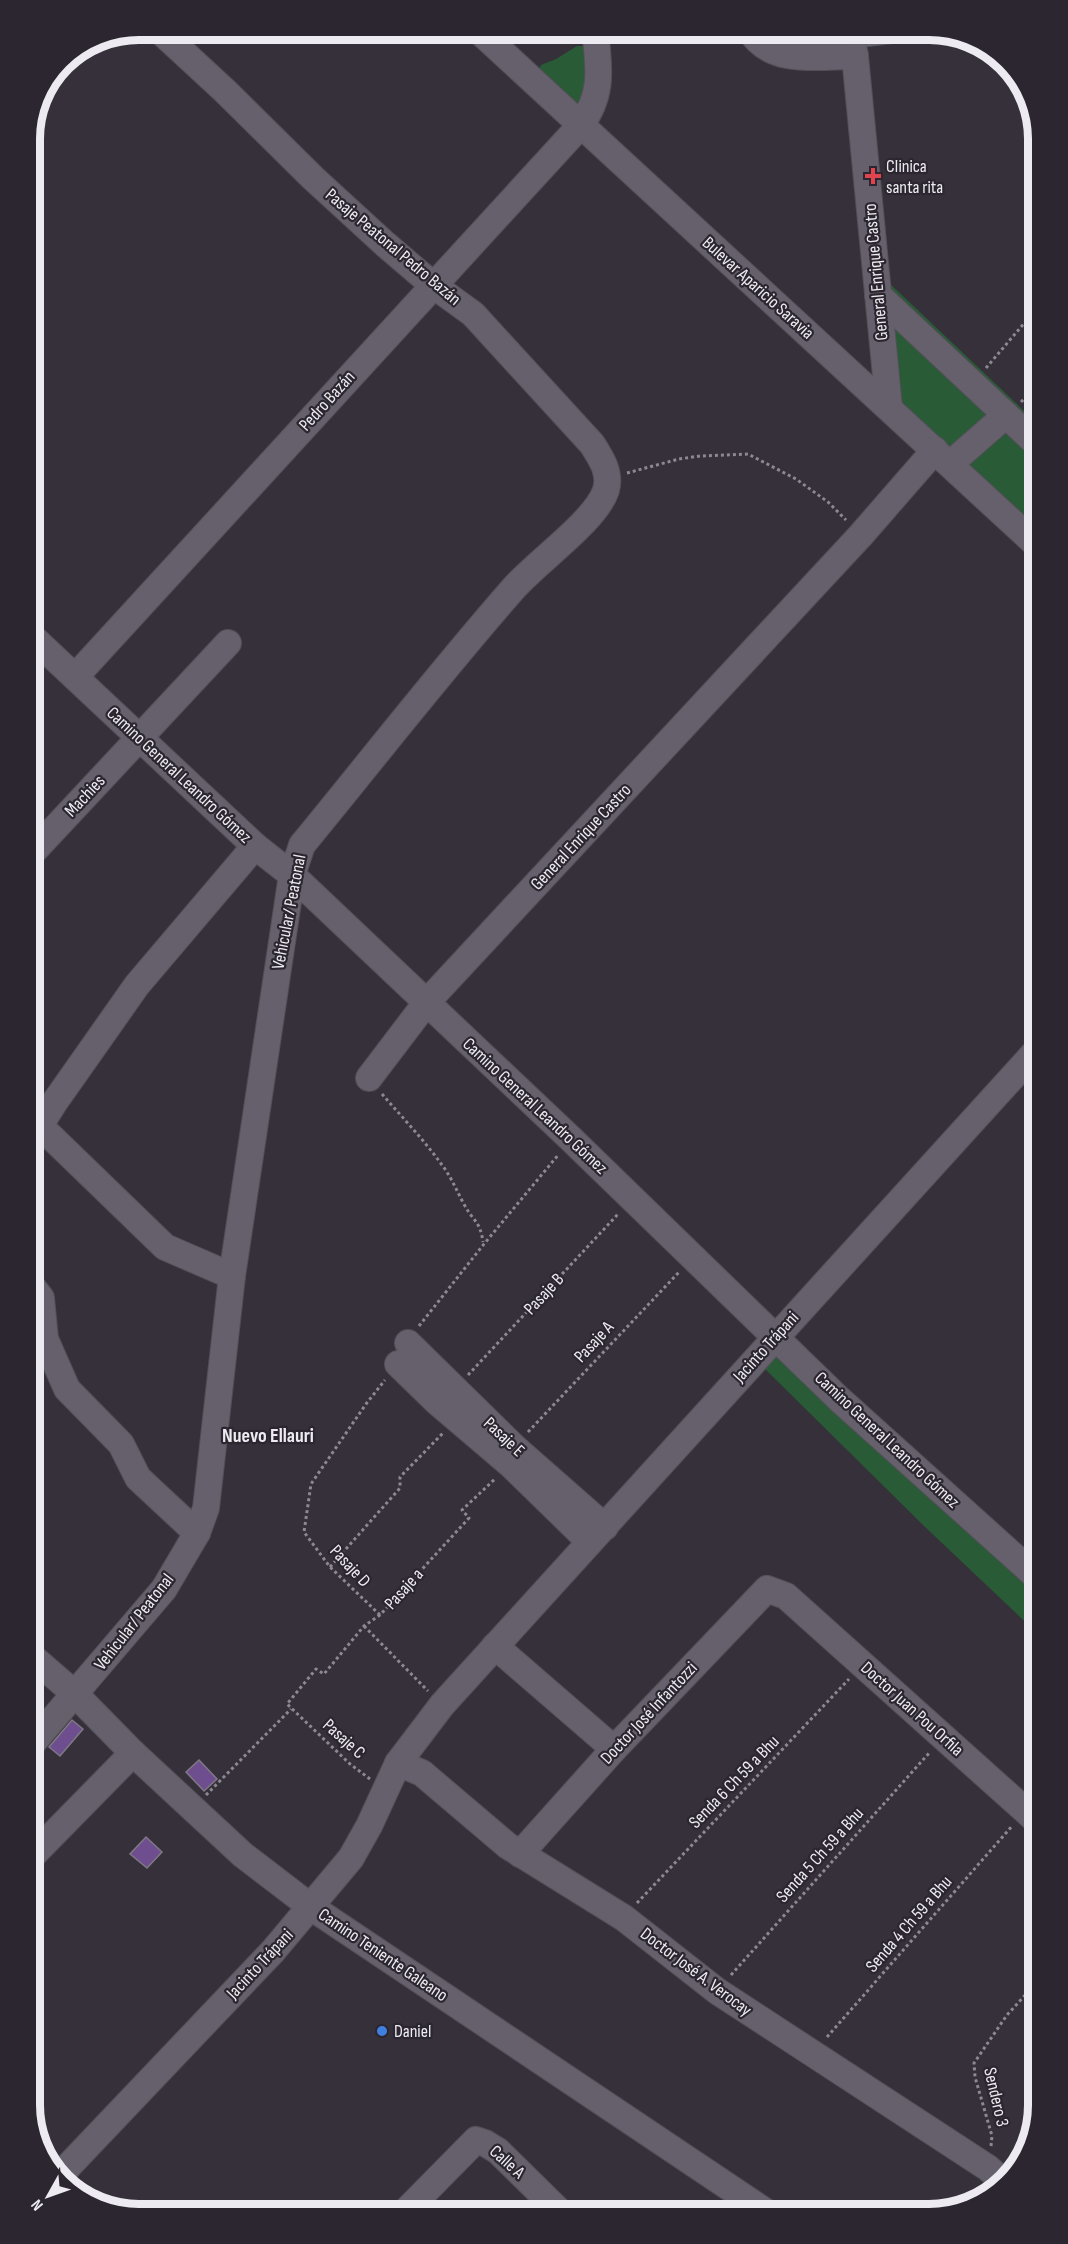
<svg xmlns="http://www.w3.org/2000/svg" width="1068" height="2244" font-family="'Sofia Sans Condensed',sans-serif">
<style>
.green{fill:#295b36}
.building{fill:#6f4e8f;stroke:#7e7984;stroke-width:1.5}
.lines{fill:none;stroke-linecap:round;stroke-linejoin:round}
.minor-casing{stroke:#524f57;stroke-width:28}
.path{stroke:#8d8991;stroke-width:3;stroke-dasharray:3 3;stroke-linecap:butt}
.minor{stroke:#65606b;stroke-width:26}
.health-dot{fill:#e0444e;stroke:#2b262f;stroke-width:2}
.shop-dot{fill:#3f7fe0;stroke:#2b262f;stroke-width:2}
.labels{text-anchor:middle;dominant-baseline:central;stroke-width:4.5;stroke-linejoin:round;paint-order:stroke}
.poi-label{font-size:18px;fill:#edebf1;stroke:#2b262f;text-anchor:start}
.street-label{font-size:18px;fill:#edebf1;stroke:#2b262f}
.neighbourhood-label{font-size:20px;font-weight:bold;fill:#edebf1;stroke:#2b262f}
.rim{fill:none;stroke:#edebf1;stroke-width:8}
</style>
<rect width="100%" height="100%" fill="#353039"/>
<!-- green -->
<g class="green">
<polygon points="577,46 584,46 589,51 586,100 576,103 569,101 538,72 541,65 556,59"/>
<polygon points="886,280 1038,424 1038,535 907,412 899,397"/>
<polygon points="775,1336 1038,1578 1038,1634 923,1525 755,1359"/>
</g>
<!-- building -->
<g class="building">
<polygon points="72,1720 83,1729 60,1756 49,1747"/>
<polygon points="199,1760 217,1779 204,1791 186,1772"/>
<polygon points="146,1837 162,1852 147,1868 130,1854"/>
</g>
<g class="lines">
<!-- minor casing -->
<g class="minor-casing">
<g id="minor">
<polyline points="478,30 1038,546"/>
<path d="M750,30C770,66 820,56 855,56"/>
<polyline points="850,30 855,56 889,407"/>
<polyline points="851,35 892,30"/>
<polyline points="878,295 1038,445"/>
<polyline points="950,464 1006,415"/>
<polyline points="30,635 255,846 292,875 571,1139 839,1399 1038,1578"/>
<path d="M75,677L580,126C604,94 599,68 595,30"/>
<polyline points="30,855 228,643"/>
<polyline points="369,1078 426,1003 861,535 935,450"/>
<polyline points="41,1127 165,1247 232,1276"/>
<polyline points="30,1141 54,1103 137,985 255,846"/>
<polyline points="30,1284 41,1298 45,1339 67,1389 121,1444 138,1478 197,1533"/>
<polyline points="408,1343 514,1447 605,1527"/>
<polyline points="398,1364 436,1401 510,1464 590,1542"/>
<polyline points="495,1646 614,1749"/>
<polyline points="30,1655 75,1694 133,1753 243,1855 311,1907 769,2214"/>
<path d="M30,1746L164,1589L197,1533L206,1508L232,1276L292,875L302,845C372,760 440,672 513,589C536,562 596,521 606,490C611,473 601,458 592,444L473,314L433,285L385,244L313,178L225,91L159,30"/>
<polyline points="398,1763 422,1773 508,1846 624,1918 717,1991 988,2168 998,2177"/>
<polyline points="520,1854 614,1749 767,1589 786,1596 1038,1822"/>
<polyline points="30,1858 133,1753"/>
<polyline points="60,2175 273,1951 351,1858 369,1826 398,1763 442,1705 1038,1049"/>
<polyline points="403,2214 476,2140 485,2143 498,2151 562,2214"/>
</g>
</g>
<!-- path -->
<g class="path">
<polyline points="986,368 1038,307"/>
<polyline points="1021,402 1038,385"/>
<polyline points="627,473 679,459 700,456 748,454 796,479 828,502 846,520"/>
<path d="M382,1094C402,1117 424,1140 442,1165C452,1178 457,1192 465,1206C474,1222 480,1221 483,1242"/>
<polyline points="419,1326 484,1244 559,1154"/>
<polyline points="468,1375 619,1213"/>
<polyline points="528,1432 680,1271"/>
<polyline points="330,1567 400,1488 400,1477 443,1433"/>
<polyline points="380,1615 330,1567 304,1532 311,1484 366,1404 385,1380"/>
<polyline points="364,1626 428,1691"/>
<polyline points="370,1779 350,1764 287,1704 316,1669 324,1674 364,1626 380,1615 469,1518 462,1510 496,1478"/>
<polyline points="206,1795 291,1709"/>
<polyline points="637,1903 849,1679"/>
<polyline points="731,1975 930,1752"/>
<polyline points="827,2037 1013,1825"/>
<polyline points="991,2146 992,2136 975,2077 974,2063 1007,2015 1038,1981"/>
</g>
<!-- minor -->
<use href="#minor" class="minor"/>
</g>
<!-- markers -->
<path class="health-dot" d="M870 167h6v6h6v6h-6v6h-6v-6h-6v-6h6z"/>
<circle class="shop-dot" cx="382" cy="2031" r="6"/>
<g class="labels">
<!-- poi labels -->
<g class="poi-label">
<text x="886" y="166">Clinica<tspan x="886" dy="21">santa rita</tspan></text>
<text x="394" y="2031">Daniel</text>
</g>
<!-- street labels -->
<g class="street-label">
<text transform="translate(393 247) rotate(40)">Pasaje Peatonal Pedro Bazán</text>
<text transform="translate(876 272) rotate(-95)">General Enrique Castro</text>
<text transform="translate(758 288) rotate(42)">Bulevar Aparicio Saravia</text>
<text transform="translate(327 401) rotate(-48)">Pedro Bazán</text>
<text transform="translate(179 775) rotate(43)">Camino General Leandro Gómez</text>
<text transform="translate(85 796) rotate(-47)">Machies</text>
<text transform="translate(581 837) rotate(-47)">General Enrique Castro</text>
<text transform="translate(289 912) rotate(-79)">Vehicular/ Peatonal</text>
<text transform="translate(535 1106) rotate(43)">Camino General Leandro Gómez</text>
<text transform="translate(544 1294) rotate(-47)">Pasaje B</text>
<text transform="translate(594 1342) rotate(-47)">Pasaje A</text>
<text transform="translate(766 1347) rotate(-48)">Jacinto Trápani</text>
<text transform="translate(504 1437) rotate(43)">Pasaje E</text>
<text transform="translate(887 1440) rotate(43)">Camino General Leandro Gómez</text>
<text transform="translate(350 1566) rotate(47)">Pasaje D</text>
<text transform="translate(404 1589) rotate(-48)">Pasaje a</text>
<text transform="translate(134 1622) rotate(-52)">Vehicular/ Peatonal</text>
<text transform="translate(912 1709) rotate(42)">Doctor Juan Pou Orfila</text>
<text transform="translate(649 1713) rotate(-47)">Doctor José Infantozzi</text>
<text transform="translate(344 1739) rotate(42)">Pasaje C</text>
<text transform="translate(734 1782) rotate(-46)">Senda 6 Ch 59 a Bhu</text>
<text transform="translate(820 1855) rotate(-48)">Senda 5 Ch 59 a Bhu</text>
<text transform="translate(909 1924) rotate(-49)">Senda 4 Ch 59 a Bhu</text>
<text transform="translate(383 1955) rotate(34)">Camino Teniente Galeano</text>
<text transform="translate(260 1964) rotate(-47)">Jacinto Trápani</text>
<text transform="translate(696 1972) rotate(37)">Doctor José A. Verocay</text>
<text transform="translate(996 2097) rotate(77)">Sendero 3</text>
<text transform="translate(507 2162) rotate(42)">Calle A</text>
</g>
<!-- neighbourhood labels -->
<g class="neighbourhood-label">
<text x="268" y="1436">Nuevo Ellauri</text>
</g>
</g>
<!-- crop -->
<path d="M0 0H1068V2244H0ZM139 40H929A99 99 0 0 1 1028 139V2105A99 99 0 0 1 929 2204H139A99 99 0 0 1 40 2105V139A99 99 0 0 1 139 40Z" fill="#2b262f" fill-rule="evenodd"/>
<path class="rim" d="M139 40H929A99 99 0 0 1 1028 139V2105A99 99 0 0 1 929 2204H139A99 99 0 0 1 40 2105V139A99 99 0 0 1 139 40Z"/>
<!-- north arrow -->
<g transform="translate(48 2196) rotate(230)" stroke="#2b262f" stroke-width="4.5" paint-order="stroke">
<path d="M0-4.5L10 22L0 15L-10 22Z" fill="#edebf1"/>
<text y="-9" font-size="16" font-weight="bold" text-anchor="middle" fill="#edebf1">N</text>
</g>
</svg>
